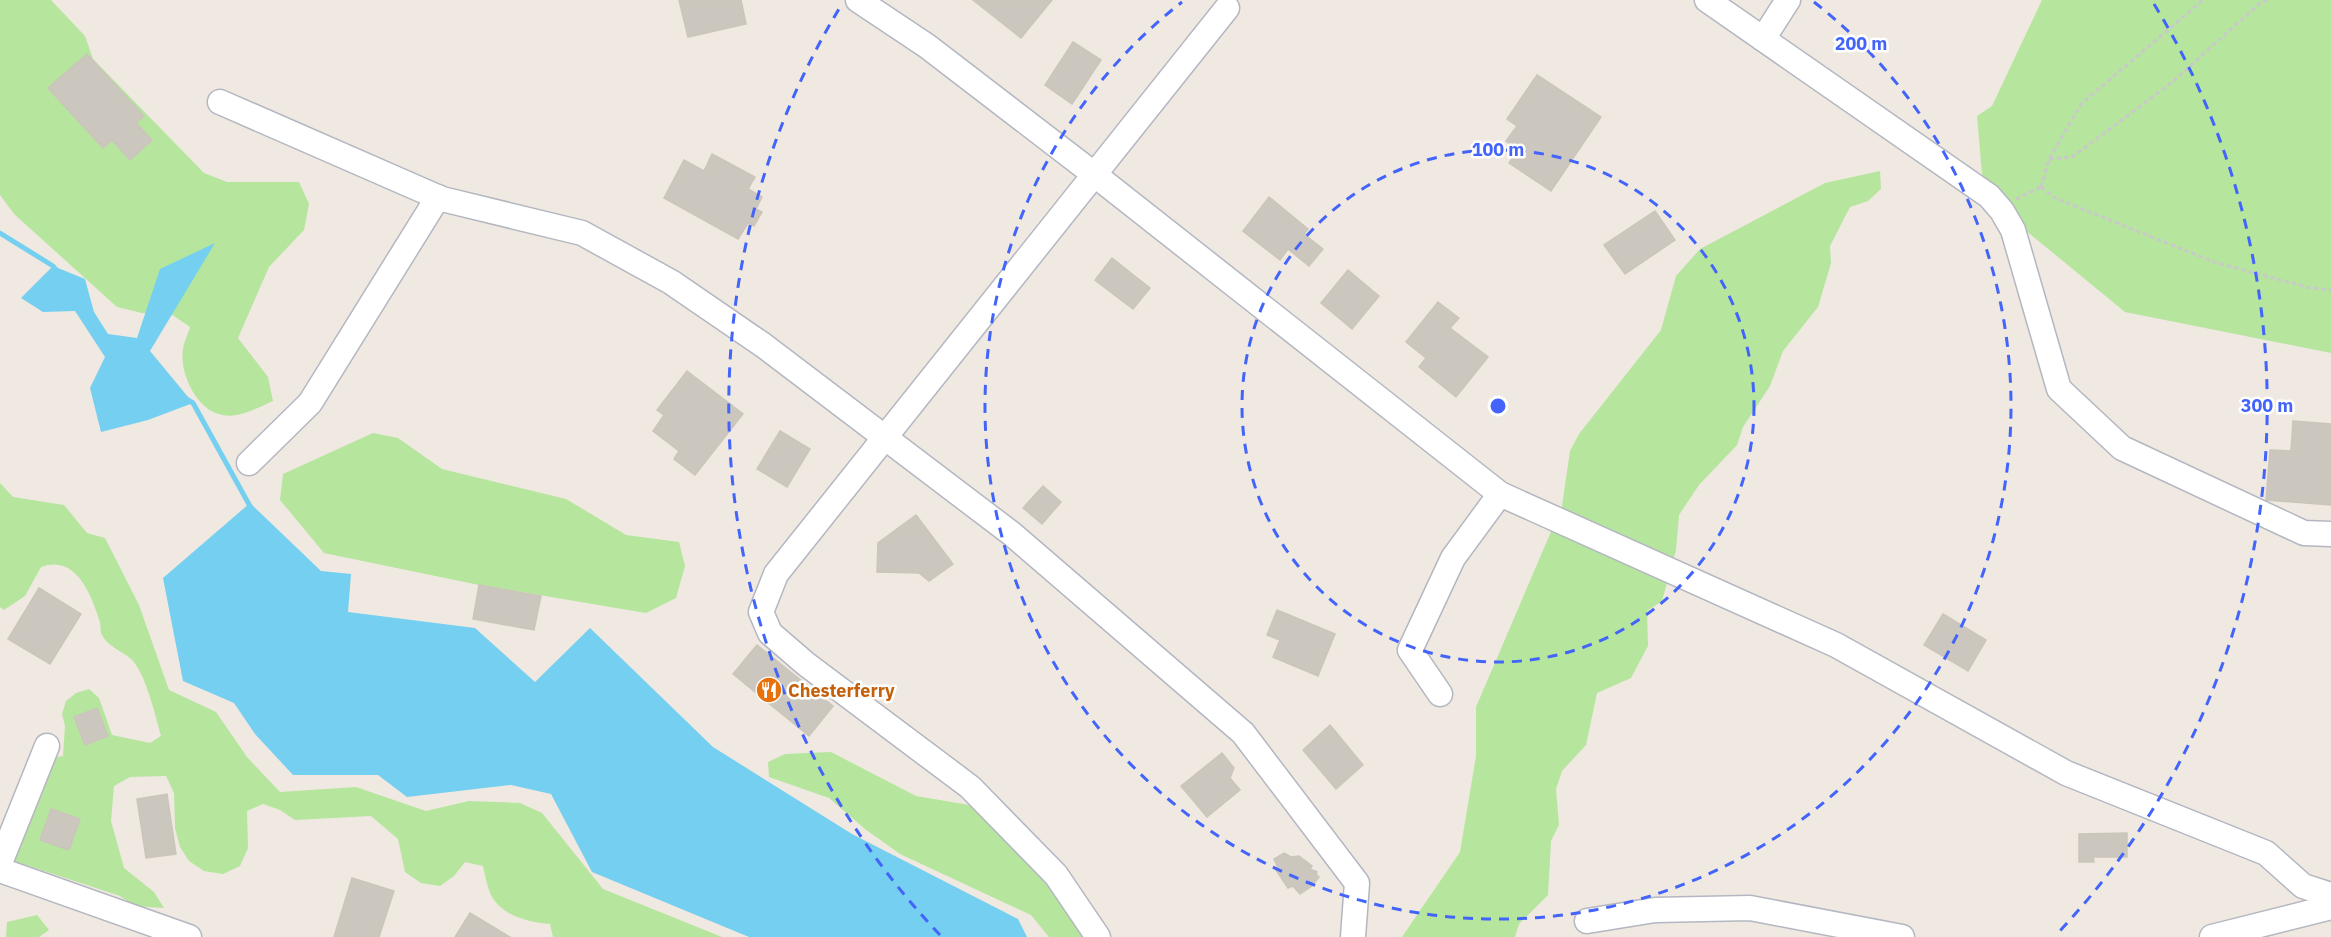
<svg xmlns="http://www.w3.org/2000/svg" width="2331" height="937" font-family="'IBM Plex Sans',sans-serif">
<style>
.green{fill:#b6e59e}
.water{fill:#75cff0}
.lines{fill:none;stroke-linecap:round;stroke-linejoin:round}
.stream{stroke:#75cff0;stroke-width:5}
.building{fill:#cbc7bf;stroke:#cbc5ba;stroke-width:1.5}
.minor-casing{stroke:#b4b7c1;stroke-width:27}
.path{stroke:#c9c9c9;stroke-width:3;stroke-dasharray:4.5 3;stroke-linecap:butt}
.minor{stroke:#fff;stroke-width:24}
.ring{fill:none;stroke:#4264fb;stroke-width:3;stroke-dasharray:10 8}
.labels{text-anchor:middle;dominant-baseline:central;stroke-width:5;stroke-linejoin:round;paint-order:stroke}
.food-label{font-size:18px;font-weight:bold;fill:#c56008;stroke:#fff;text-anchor:start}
.centre{fill:#4264fb;stroke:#fff;stroke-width:3}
.ring-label{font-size:18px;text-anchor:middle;font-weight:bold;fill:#4264fb;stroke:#fff;stroke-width:5;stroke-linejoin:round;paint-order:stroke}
</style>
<rect width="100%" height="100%" fill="#efe9e1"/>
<!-- green -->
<g class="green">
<path d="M0,0H51L85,36L93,59L204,173L227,182H299L309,204L304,230L269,267L238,338L268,377L273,401C257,408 237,420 219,414C196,408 179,372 183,349C184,342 188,334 190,327L168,312L142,313L117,307L14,214L0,195Z"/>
<polygon points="2042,0 2331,0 2331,353 2125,312 2002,211 1982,174 1977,116 1992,106"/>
<polygon points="1880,171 1881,189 1868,201 1850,207 1830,246 1831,263 1818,307 1783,351 1770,386 1743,427 1737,445 1699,485 1679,515 1676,550 1662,601 1647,611 1648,646 1631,678 1597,693 1586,745 1562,771 1556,789 1559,825 1551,841 1548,895 1519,924 1515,937 1402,937 1460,852 1476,756 1476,707 1562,506 1570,451 1579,434 1661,330 1676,276 1700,249 1825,183"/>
<polygon points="373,433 398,438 442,469 566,499 626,535 679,542 685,566 676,598 646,613 479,585 324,553 280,500 283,474"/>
<path d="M0,483L13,497L64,505L87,533L105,538L139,605L169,690L216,712L247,757L280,792L356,787L426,811L469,801L520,803L542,813L603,889L722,937H553L550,924C527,922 501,916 490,893C487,885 485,875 483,866L465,862L454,876L440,886L421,883L405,872L398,839L371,816L295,820L280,810L263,804L247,811L248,848L240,866L223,874L204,871L189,861L180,847L175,828L174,793L166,776L130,777L114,786L111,821L124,868L154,892L164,908L134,906L120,896L14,861L5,847L46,759L63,756L65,726L62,714L66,701L76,693L89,689L99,698L112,735L150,743L161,736C156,717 145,671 131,659C122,651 107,646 102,635C100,632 101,626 100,622C91,594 76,554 41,567L25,596L4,610L0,607Z"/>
<polygon points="831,752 916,796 969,805 1067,897 1091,937 1049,937 1031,915 900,854 865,829 829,798 769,777 768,762 785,754"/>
<polygon points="37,915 49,930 39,937 6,937 7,922"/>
</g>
<!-- water -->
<g class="water">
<polygon points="215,243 150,351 193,403 148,420 101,432 90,388 105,357 75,311 43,312 21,298 53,266 85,279 94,312 108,334 137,338 160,269"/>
<polygon points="250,503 321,571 351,574 348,612 475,628 535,682 590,628 713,747 852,834 1018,919 1027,937 749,937 592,872 551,794 511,785 407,797 378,775 293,775 255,734 234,703 183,681 163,578"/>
</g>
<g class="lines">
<!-- stream -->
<g class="stream">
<polyline points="0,233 53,266 57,271"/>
<polyline points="188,400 193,403 251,508"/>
</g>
</g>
<!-- building -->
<g class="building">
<polygon points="679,0 741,0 746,24 688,37"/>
<polygon points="973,0 1052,0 1021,38"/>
<polygon points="1073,42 1101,60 1072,104 1045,85"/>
<polygon points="87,54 144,116 136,123 152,140 130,160 112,140 103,148 48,88"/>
<polygon points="1537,75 1601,117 1551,191 1509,163 1518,150 1506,141 1517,126 1507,119"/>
<polygon points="712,154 755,177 748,189 762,197 756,209 762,212 754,226 748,223 738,239 664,198 684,160 704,171"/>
<polygon points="1269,197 1308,229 1304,234 1323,249 1309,266 1288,249 1280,260 1243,231"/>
<polygon points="1655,211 1675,240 1625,274 1604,245"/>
<polygon points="1112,258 1150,288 1133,309 1095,280"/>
<polygon points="1348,270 1379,296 1352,329 1321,303"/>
<polygon points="1438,302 1459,318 1450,328 1488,357 1456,397 1419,367 1426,358 1406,342"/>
<polygon points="687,371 743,414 695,475 674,459 679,451 653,431 664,415 657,410"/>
<polygon points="2293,421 2331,424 2331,505 2266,500 2270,450 2291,451"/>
<polygon points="780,431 810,449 787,487 757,469"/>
<polygon points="1043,486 1061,502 1042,524 1023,508"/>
<polygon points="916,515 953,564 929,581 919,573 877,572 878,543"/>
<polygon points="479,585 541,596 534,630 473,619"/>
<polygon points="39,588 81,614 50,664 8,639"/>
<polygon points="1277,610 1335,634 1318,676 1273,657 1280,640 1267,635"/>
<polygon points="1943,614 1986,640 1968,671 1924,645"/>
<polygon points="757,645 833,706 809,736 733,674"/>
<polygon points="97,708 108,736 85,745 74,717"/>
<polygon points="1330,725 1363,765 1336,789 1303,750"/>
<polygon points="1222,753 1234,768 1230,778 1240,790 1207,817 1181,786"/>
<polygon points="167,794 176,854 146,858 137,799"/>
<polygon points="51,809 80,819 69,850 40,840"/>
<polygon points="2127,833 2127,857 2093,857 2094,862 2079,862 2079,834"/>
<polygon points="1284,853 1291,857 1299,856 1312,866 1310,869 1317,872 1316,874 1319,877 1312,886 1300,894 1293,886 1288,888 1276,870 1279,870 1274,859"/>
<polygon points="352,878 394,891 379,937 334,937"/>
<polygon points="470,913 510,937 455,937"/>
</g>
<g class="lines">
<!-- minor casing -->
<g class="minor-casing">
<g id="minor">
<polyline points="858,0 927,46 1095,175 1500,494 1453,558 1410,650 1440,694"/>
<polyline points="1707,0 1989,196 2002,211 2013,230 2059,389 2122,448 2304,533 2331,534"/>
<polyline points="1763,39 1788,0"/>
<polyline points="220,102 442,199 582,233 671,282 763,345 1012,534 1243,733 1357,883 1353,937"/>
<polyline points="249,463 310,403 438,197"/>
<polyline points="1500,494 1836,645 2066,773 2266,853 2303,886 2331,895"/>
<polyline points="0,863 47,746"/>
<polyline points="0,870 189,937"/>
<polyline points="1587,921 1655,910 1750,908 1902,937"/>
<polyline points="1098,937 1056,875 970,787 806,664 770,633 761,612 776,574 1227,8"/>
<polyline points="2212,937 2331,907"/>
</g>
</g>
<!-- path -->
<g class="path">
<polyline points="2049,159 2072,157 2170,84 2260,3 2267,0"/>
<polyline points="2041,187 2055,198 2214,262 2310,288 2331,290"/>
<polyline points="2041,187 2049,159 2081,104 2203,0"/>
<polyline points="2016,199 2041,187"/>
</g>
<!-- minor -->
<use href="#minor" class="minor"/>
</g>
<!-- distance rings -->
<g class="ring">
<circle cx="1498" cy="406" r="256"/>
<path d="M1814 2A513 513 0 1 1 1182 2"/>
<path d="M940 935A769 769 0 0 1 842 4M2154 4A769 769 0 0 1 2056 935"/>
</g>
<!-- icons -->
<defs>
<g id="restaurant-disc" transform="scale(1.35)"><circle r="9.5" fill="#e8710a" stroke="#fff"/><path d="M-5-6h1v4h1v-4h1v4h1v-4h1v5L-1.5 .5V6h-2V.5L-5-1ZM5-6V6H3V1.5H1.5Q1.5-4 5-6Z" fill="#fff"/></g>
</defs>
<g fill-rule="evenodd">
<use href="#restaurant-disc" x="769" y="690"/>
</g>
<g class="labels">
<!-- food labels -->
<g class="food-label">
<text x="788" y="690">Chesterferry</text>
</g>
</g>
<circle cx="1498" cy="406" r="9" class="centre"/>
<g class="ring-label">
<text x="1861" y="50">200 m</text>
<text x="1498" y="156">100 m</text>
<text x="2267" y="412">300 m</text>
</g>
</svg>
